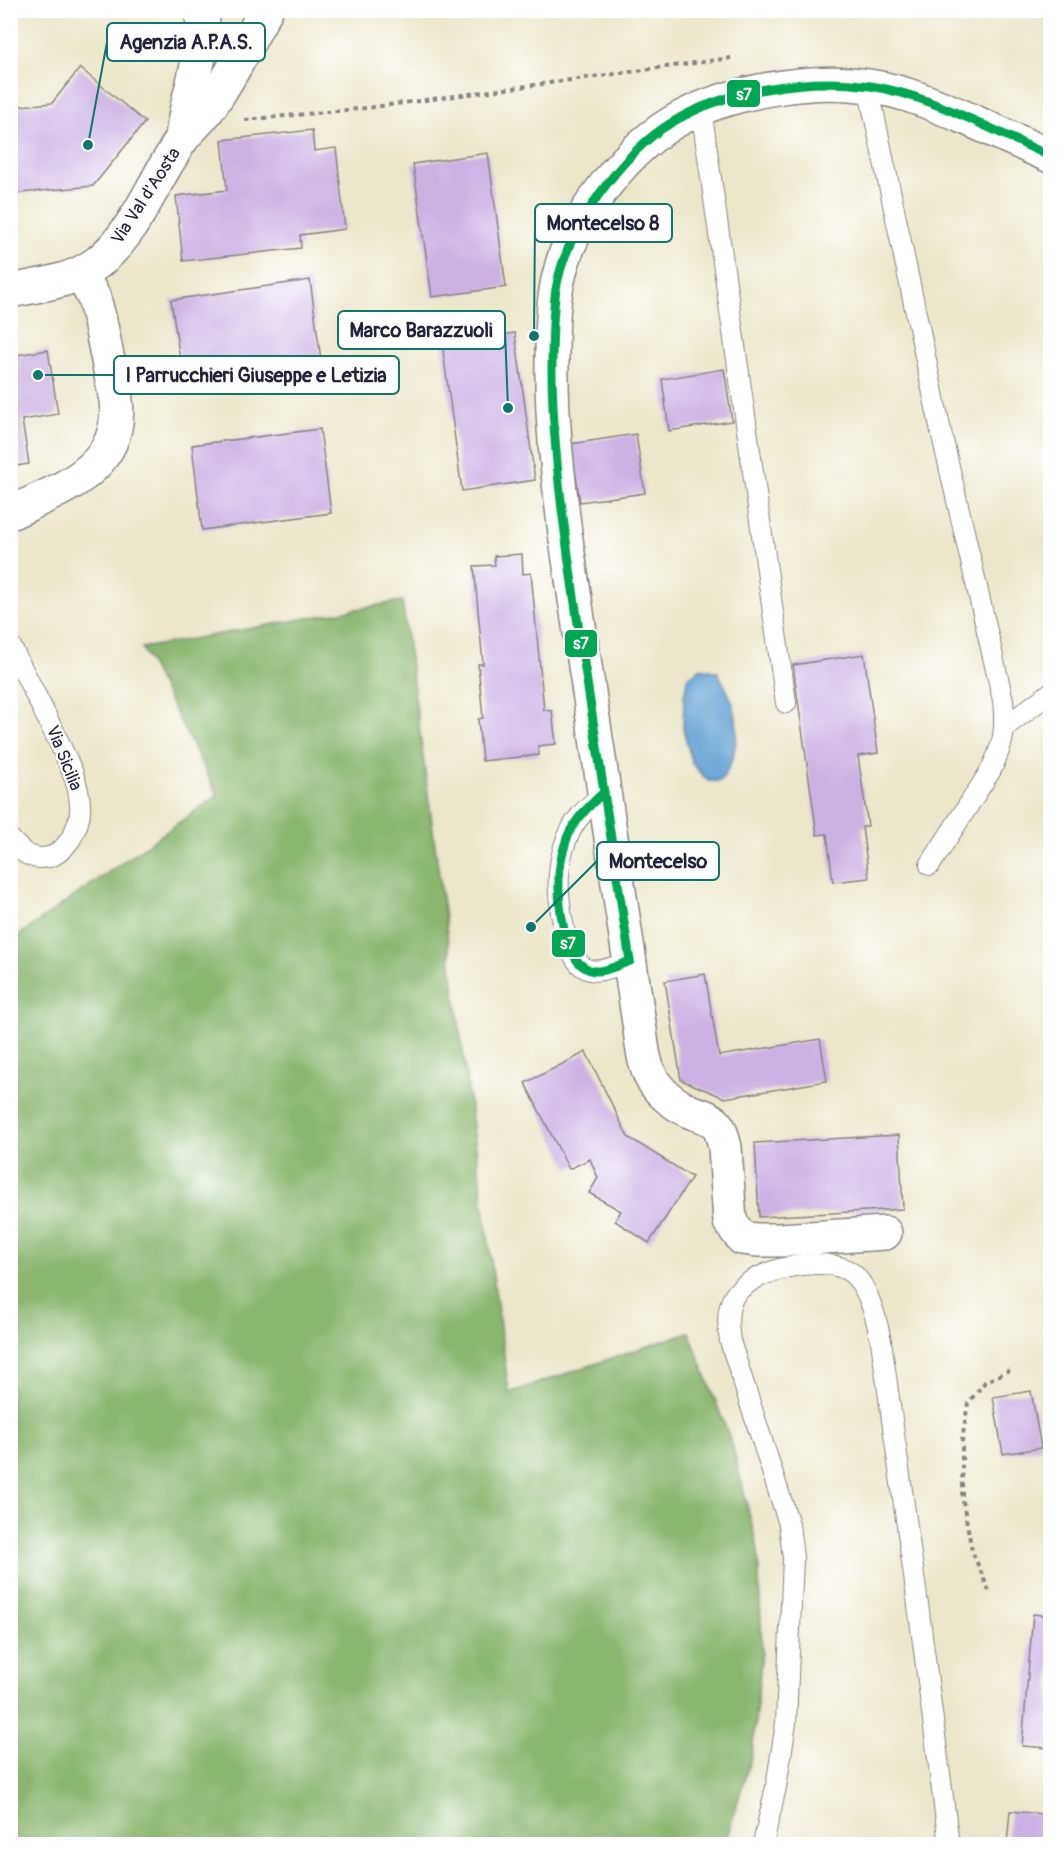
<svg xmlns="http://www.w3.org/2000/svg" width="1061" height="1855" font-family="Pangolin,sans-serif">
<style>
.forest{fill:#8ab66e;stroke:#566c54;stroke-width:1.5}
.water{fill:#62a1d4;stroke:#426288;stroke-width:1.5}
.building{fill:#ccb2e4}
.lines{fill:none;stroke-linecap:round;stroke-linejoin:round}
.lane-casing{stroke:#878482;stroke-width:22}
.street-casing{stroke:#878482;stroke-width:36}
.path{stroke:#878482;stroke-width:4;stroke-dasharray:4.5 4.5;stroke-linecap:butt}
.lane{stroke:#fff;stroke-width:20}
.street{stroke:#fff;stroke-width:33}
.bus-1-casing{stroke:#fff;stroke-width:14}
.bus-1{stroke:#00a651;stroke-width:9}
.labels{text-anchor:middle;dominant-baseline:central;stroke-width:4.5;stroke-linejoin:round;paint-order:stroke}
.street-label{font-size:18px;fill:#22223b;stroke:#fff}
.leader{fill:none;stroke:#0f766e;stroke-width:2}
.callout-dot{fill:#0f766e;stroke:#fff;stroke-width:2}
.callout{fill:#fff;stroke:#0f766e;stroke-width:2}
.callout-label{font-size:20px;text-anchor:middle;font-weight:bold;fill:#22223b}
.line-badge{stroke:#fff;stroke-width:2}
.badge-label{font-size:16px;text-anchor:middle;font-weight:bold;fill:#fff}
</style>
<rect width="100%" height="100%" fill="#fff"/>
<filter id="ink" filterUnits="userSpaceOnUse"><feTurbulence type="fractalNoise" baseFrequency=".0167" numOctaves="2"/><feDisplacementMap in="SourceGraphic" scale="12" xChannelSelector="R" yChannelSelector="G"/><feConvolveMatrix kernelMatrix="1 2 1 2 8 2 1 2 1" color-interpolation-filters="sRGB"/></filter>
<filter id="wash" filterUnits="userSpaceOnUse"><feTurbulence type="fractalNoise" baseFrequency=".008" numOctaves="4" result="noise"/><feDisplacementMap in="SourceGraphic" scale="24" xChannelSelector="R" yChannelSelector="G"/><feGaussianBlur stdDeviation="1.35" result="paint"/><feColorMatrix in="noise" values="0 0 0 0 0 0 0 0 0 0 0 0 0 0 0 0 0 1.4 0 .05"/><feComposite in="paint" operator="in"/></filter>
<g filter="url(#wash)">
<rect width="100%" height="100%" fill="#ece6ca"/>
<!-- forest -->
<polygon class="forest" points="402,601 509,1393 689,1332 732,1444 758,1550 762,1650 752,1754 725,1844 11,1844 11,941 218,795 142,648"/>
<!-- water -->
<path class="water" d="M701,668L718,672C723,683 730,695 734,707C740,729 736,764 720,781H708L692,764L683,728L684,696L688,677Z"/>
<g id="blocks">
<!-- building -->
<g class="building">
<polygon points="80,68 145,122 93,186 10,194 10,107 52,103"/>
<polygon points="312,130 314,151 336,148 345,229 300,235 301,248 183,261 176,196 227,190 222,140"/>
<polygon points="488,153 506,287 432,297 413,164"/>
<polygon points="310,280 322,367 184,387 171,300"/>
<polygon points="515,333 535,480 462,491 442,343"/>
<polygon points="48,350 58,414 22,420 29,464 10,467 10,356"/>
<polygon points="724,369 732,421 669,431 662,379"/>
<polygon points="320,429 331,513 202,530 192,445"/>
<polygon points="636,434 645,493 580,502 571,444"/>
<polygon points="522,554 523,574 531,573 544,710 552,711 556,744 538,746 539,755 482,761 478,719 483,718 478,664 483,664 474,566 495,565 494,556"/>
<polygon points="864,654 878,753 858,756 868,826 862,827 869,878 833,882 827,834 817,835 793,665"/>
<polygon points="705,974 719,1056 820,1039 827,1081 725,1098 681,1080 665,981"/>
<polygon points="586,1052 628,1137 692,1177 649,1243 615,1221 621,1211 589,1193 598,1178 590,1159 569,1169 525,1083"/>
<polygon points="899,1135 903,1209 759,1217 755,1143"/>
<polygon points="1031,1391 1041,1448 1003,1454 993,1397"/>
<polygon points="1033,1614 1050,1616 1050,1748 1022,1746"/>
<polygon points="1045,1784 1050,1784 1050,1844 1007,1844 1010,1811 1043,1814"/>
</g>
</g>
</g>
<g filter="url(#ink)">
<use href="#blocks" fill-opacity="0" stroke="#878482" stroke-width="1.5"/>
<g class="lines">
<!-- lane casing -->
<g class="lane-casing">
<g id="lane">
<path d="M868,86L942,436L1003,700C1006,731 1004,742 991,770L930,865"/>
<polyline points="701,108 786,703"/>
<path d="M10,645C26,675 41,706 56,736C66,758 79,781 80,805C81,817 76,830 70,840C65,847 58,855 49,857C30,861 22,852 10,839"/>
<polyline points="1006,726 1050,693"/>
<path d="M604,792C592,804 578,815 571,830C564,843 560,860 559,874C557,896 564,965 590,970C603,973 618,965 630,961"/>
<path d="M763,1844L776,1787L786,1723L793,1558L789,1524L730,1341C728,1327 726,1310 734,1296C752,1269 827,1252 853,1274C869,1288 877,1321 881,1341L919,1612L949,1844"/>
</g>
</g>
<!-- street casing -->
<g class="street-casing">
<g id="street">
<path d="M182,139C185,95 207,54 202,10"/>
<path d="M10,291C40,285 72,282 97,263C129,239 147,197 167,163C172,156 176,147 181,140C190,128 202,119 211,105C232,75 248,42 266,10"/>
<path d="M10,513C61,489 124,469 116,400L100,321L94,298L81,274"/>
<path d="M885,1233L780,1240H757L742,1238L730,1222L725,1147C723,1140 722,1131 717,1125C710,1116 698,1115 689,1111C677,1105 663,1095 656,1085C643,1068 642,1043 639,1023L565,533C558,476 551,419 552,361C552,333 552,304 559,276C566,245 580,221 598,195C618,167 642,141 672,123C723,92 810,77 869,86C904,91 936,105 968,119C995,131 1023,144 1050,156"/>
</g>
</g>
<!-- path -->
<g class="path">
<polyline points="245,120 367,108 731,58"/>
<polyline points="989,1591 972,1551 962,1496 962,1441 968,1403 985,1382 1012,1369"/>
</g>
<!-- lane -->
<use href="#lane" class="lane"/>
<!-- street -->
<use href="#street" class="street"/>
<!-- bus-1 casing -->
<g class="bus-1-casing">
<g id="bus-1">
<path d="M604,792C589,806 575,819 567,838C563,850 560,862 559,874C558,898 562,961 590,970C603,974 618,965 630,961"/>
<path d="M630,961C612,846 595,731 577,617C565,536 553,455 552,373C552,345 552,317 556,289C562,255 578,224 598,196C618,168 641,141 671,123C725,90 807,77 870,86C930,95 994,131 1050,156"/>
</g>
</g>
<!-- bus-1 -->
<use href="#bus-1" class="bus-1"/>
</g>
</g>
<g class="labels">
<!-- street labels -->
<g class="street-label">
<text transform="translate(146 196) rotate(-57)">Via Val d'Aosta</text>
<text transform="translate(64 758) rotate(68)">Via Sicilia</text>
</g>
</g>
<!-- callouts -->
<path class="leader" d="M88 145L107 42M534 336L535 223M508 408L505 330M38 375L114 375M531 927L597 861"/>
<g class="callout-dot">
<circle cx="88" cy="145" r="6"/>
<circle cx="534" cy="336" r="6"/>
<circle cx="508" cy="408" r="6"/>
<circle cx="38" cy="375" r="6"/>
<circle cx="531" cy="927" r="6"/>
</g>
<g class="callout">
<rect x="107" y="23" width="158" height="38" rx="6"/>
<rect x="535" y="204" width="137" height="38" rx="6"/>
<rect x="338" y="311" width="167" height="38" rx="6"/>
<rect x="114" y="356" width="285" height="38" rx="6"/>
<rect x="597" y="842" width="122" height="38" rx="6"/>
</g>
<g class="callout-label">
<text x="186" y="49">Agenzia A.P.A.S.</text>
<text x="603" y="230">Montecelso 8</text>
<text x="421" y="337">Marco Barazzuoli</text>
<text x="256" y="382">I Parrucchieri Giuseppe e Letizia</text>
<text x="658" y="868">Montecelso</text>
</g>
<g class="line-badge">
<rect x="726" y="79" width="35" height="29" rx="6" fill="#00a651"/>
<rect x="564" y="629" width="34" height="29" rx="6" fill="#00a651"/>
<rect x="551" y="929" width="35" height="29" rx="6" fill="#00a651"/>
</g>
<g class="badge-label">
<text x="744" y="100">s7</text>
<text x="581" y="649">s7</text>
<text x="568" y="949">s7</text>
</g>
<!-- margin -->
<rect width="1061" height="1855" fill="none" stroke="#fff" stroke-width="36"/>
</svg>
